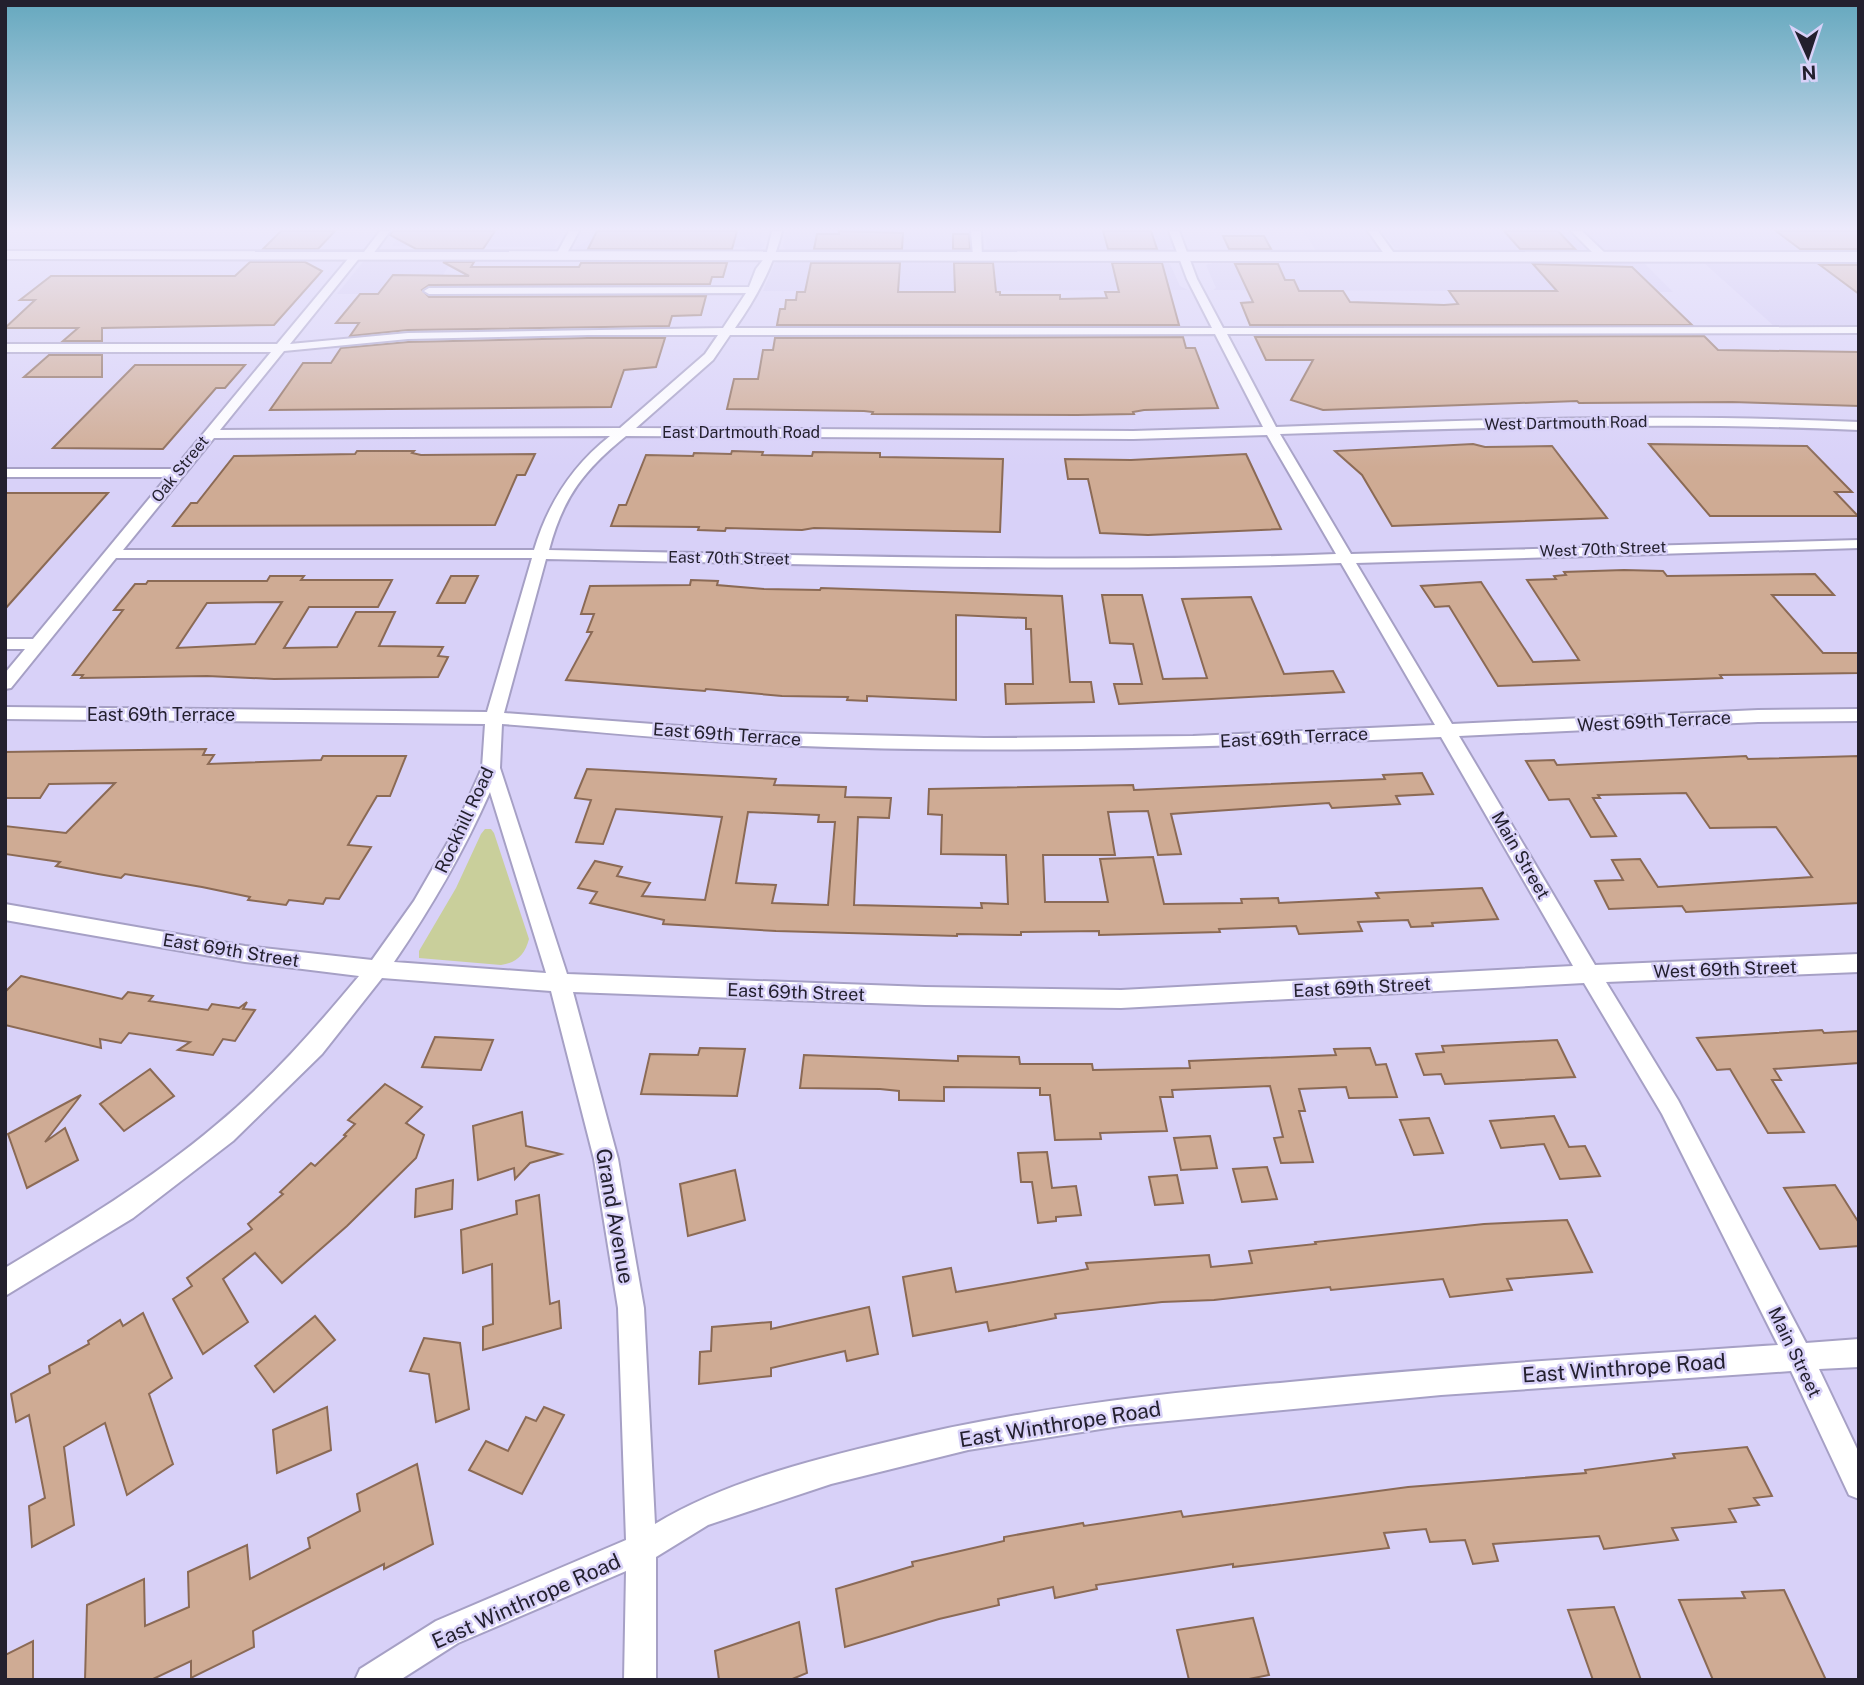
<svg xmlns="http://www.w3.org/2000/svg" width="1864" height="1685" font-family="'Public Sans',sans-serif">
<style>
.built{fill:#cdc5f2}
.green{fill:#c9cf9b}
.building{fill:#cfab94;stroke:#8b6a55;stroke-width:2;fill-rule:evenodd}
.lines{fill:none;stroke-linecap:round;stroke-linejoin:round}
.street-casing{stroke:#a6a0c5;stroke-width:4}
.secondary-casing{stroke:#a6a0c5;stroke-width:4}
.street{fill:#fff;fill-rule:evenodd}
.secondary{fill:#fff;fill-rule:evenodd}
.labels{text-anchor:middle;dominant-baseline:central;stroke-width:5;stroke-linejoin:round;paint-order:stroke}
.far-street-label{font-size:16px;fill:#23202e;stroke:#d8d1f8}
.street-label{font-size:18px;fill:#23202e;stroke:#d8d1f8}
.near-street-label{font-size:21px;fill:#23202e;stroke:#d8d1f8}
</style>
<rect width="100%" height="100%" fill="#d8d1f8"/>
<!-- built -->
<g class="built">
<polygon points="402,231 562,231 555,244 556,247 547,251 541,251 540,247 392,246"/>
<polygon points="593,231 762,231 760,241 765,244 761,249 750,252 744,247 595,247 587,252 575,248 589,240"/>
<polygon points="786,231 969,231 971,246 965,250 787,251 783,247"/>
<polygon points="984,231 1168,231 1174,247 1161,251 996,250 987,248"/>
<polygon points="1304,231 1367,231 1379,248 1372,251 1316,251"/>
<polygon points="1382,231 1567,231 1585,249 1402,250 1395,248"/>
<polygon points="1582,231 1859,231 1859,251 1610,251 1599,247"/>
<polygon points="783,259 1163,261 1170,264 1180,286 1188,290 763,291 775,263"/>
<polygon points="377,260 453,260 430,294 337,294 363,262"/>
<polygon points="1219,261 1642,261 1673,292 1213,290 1216,288 1206,265"/>
<polygon points="1702,261 1859,261 1859,327 1775,327"/>
</g>
<!-- green -->
<path class="green" d="M485,829H491L494,833L529,939C525,954 517,963 501,965L419,958V951L456,888L481,834Z"/>
<!-- building -->
<g class="building">
<polygon points="281,231 335,231 318,249 263,249"/>
<polygon points="393,231 495,231 483,249 416,249 390,235"/>
<polygon points="597,231 737,231 732,249 588,249"/>
<polygon points="839,231 903,233 902,249 814,249 817,234 839,234"/>
<polygon points="1103,231 1151,231 1157,249 1108,249"/>
<polygon points="1504,231 1558,231 1575,249 1520,249"/>
<polygon points="1776,231 1859,231 1859,249 1800,249"/>
<polygon points="953,234 969,234 970,249 953,249"/>
<polygon points="1223,236 1264,236 1271,249 1229,249"/>
<polygon points="250,262 305,262 322,271 274,325 102,328 102,341 63,341 78,328 5,328 35,300 20,300 51,276 235,276"/>
<polygon points="443,262 474,262 471,267 579,267 581,263 727,263 723,277 712,277 710,284 429,285 422,290 429,297 706,296 701,315 672,316 669,326 408,330 350,336 359,323 336,323 360,294 378,294 393,275 469,276"/>
<polygon points="811,263 900,263 898,292 955,292 954,263 993,263 996,292 1000,292 1000,295 1060,295 1060,299 1107,298 1105,292 1119,292 1112,263 1162,263 1179,325 777,325 780,309 785,309 786,300 796,300 797,292 805,292"/>
<polygon points="1235,264 1278,264 1285,280 1294,280 1299,291 1343,291 1350,302 1444,305 1458,304 1449,291 1557,291 1533,264 1632,267 1692,325 1250,325 1241,303 1253,302"/>
<polygon points="1820,265 1859,265 1859,294"/>
<polygon points="1704,336 1718,350 1859,352 1859,406 1732,402 1579,403 1577,401 1323,410 1291,400 1313,360 1266,360 1255,337"/>
<polygon points="1183,337 1186,348 1195,348 1218,408 1144,410 1133,412 1134,414 1077,415 872,414 873,412 864,411 727,409 734,379 758,379 763,350 773,350 775,338"/>
<polygon points="588,338 665,338 656,367 624,370 611,407 270,410 303,363 331,363 341,348 408,342"/>
<polygon points="49,355 102,355 102,377 24,377"/>
<polygon points="135,365 245,365 225,388 216,388 163,449 53,448"/>
<polygon points="1473,444 1485,447 1552,446 1607,518 1392,526 1362,475 1335,451"/>
<polygon points="1649,444 1807,446 1852,492 1835,492 1858,516 1710,516"/>
<polygon points="357,451 414,451 412,453 421,455 535,454 525,475 517,475 495,525 173,526 191,503 197,503 234,456 355,454"/>
<polygon points="732,451 763,452 762,455 812,456 813,452 880,453 880,457 1003,459 1000,532 814,528 802,530 726,528 725,531 698,530 699,527 611,526 619,505 626,505 646,455 693,456 694,453 731,454"/>
<polygon points="1246,454 1281,529 1148,535 1100,533 1088,479 1068,479 1065,459 1131,460"/>
<polygon points="5,493 108,493 5,609"/>
<polygon points="1624,570 1663,571 1667,576 1815,574 1834,595 1772,595 1823,653 1859,653 1859,673 1720,675 1722,678 1498,686 1449,606 1435,607 1421,586 1481,582 1533,662 1579,660 1527,580 1556,579 1554,576 1566,575 1564,572"/>
<path d="M270,576H304L301,580H392L378,607H309L284,648L337,647L356,612H395L379,646L443,647L438,656L448,657L438,677L274,679L207,676L81,678L83,675H73L123,610H114L135,584H146L148,581H267ZM282,602L255,644L177,648L207,603Z"/>
<polygon points="451,576 478,576 465,603 437,603"/>
<polygon points="691,580 718,581 717,585 764,589 820,590 821,588 1062,596 1070,682 1091,682 1094,702 1006,704 1005,684 1033,684 1031,629 1026,629 1026,618 956,615 956,700 867,696 867,701 847,700 848,697 782,696 706,689 705,691 566,680 592,632 587,632 594,614 581,614 590,586 690,585"/>
<polygon points="1102,595 1142,595 1163,679 1207,678 1182,599 1251,597 1284,674 1333,671 1344,692 1119,704 1114,684 1142,684 1133,644 1110,643"/>
<polygon points="206,749 203,755 214,755 208,764 321,760 323,756 406,756 390,796 377,796 348,845 371,847 339,899 326,898 323,904 289,900 286,905 248,900 250,897 202,887 125,874 121,878 98,874 56,866 60,862 5,854 5,826 66,833 115,783 49,784 40,798 5,798 5,752"/>
<polygon points="1746,756 1748,759 1859,756 1859,903 1686,912 1682,906 1609,909 1595,881 1623,880 1612,860 1640,859 1658,887 1812,877 1776,827 1710,828 1686,793 1598,795 1600,798 1593,798 1616,836 1591,837 1569,799 1549,800 1526,761 1554,760 1557,765"/>
<path d="M587,769L776,779L774,785L846,787L845,797L891,798L889,818L858,817L854,905L982,908L981,903L1008,904L1006,855L941,854L942,815L928,814L929,789L1133,785L1134,790L1385,779L1383,775L1422,773L1433,794L1396,796L1400,804L1332,808L1329,803L1171,814L1181,854L1158,855L1148,811L1108,812L1115,855H1043L1045,902H1108L1100,859L1153,857L1164,904L1242,903L1241,899L1278,898L1279,903L1379,898L1376,893L1482,888L1498,919L1432,923L1433,926L1411,927L1408,920L1358,922L1362,931L1299,934L1296,926L1219,929L1220,932L1099,935V931L1021,932V935L957,934V936L776,931L663,924L664,920L590,903L597,892L578,888L595,861L622,867L617,876L650,883L642,896L705,900L722,817L616,809L603,844L576,842L591,800L575,798ZM748,812L819,815L818,822H835L828,905L772,903L776,885L736,883Z"/>
<polygon points="21,976 122,999 128,992 153,996 149,1001 208,1010 212,1004 239,1008 247,1002 243,1009 255,1010 235,1041 223,1039 213,1055 178,1050 190,1042 129,1033 121,1043 100,1039 101,1048 5,1025 5,992"/>
<polygon points="1822,1030 1824,1033 1859,1031 1859,1063 1774,1069 1781,1080 1772,1080 1804,1132 1768,1133 1730,1069 1717,1070 1697,1038"/>
<polygon points="435,1037 493,1040 481,1070 422,1067"/>
<polygon points="1557,1040 1575,1077 1445,1084 1441,1074 1424,1075 1416,1054 1444,1052 1442,1046"/>
<polygon points="700,1048 745,1049 737,1096 641,1094 650,1054 698,1055"/>
<polygon points="1370,1048 1376,1065 1386,1064 1397,1097 1349,1098 1346,1087 1299,1089 1305,1111 1299,1111 1313,1162 1281,1163 1274,1138 1283,1137 1270,1086 1172,1090 1173,1097 1160,1097 1167,1131 1100,1133 1101,1139 1055,1140 1050,1095 1040,1095 1040,1088 944,1087 944,1101 899,1100 899,1091 880,1089 800,1088 804,1055 958,1061 958,1056 1019,1057 1020,1064 1092,1064 1093,1070 1190,1068 1189,1061 1336,1055 1334,1049"/>
<polygon points="150,1069 174,1096 124,1131 100,1104"/>
<polygon points="385,1084 422,1107 406,1123 424,1135 416,1158 347,1226 282,1283 255,1253 223,1279 248,1322 203,1354 173,1299 192,1286 187,1278 252,1229 248,1224 283,1194 280,1192 311,1163 315,1166 346,1136 344,1135 355,1124 348,1120"/>
<polygon points="81,1095 45,1142 65,1128 78,1160 27,1188 8,1134"/>
<polygon points="522,1112 526,1146 561,1154 530,1163 515,1179 514,1168 478,1180 473,1126"/>
<polygon points="1554,1116 1569,1147 1585,1146 1600,1176 1560,1179 1544,1144 1501,1148 1490,1121"/>
<polygon points="1429,1118 1443,1153 1414,1155 1400,1120"/>
<polygon points="1210,1136 1217,1168 1181,1170 1174,1138"/>
<polygon points="1047,1152 1052,1188 1076,1186 1081,1215 1056,1217 1056,1221 1038,1223 1032,1182 1021,1182 1018,1153"/>
<polygon points="1267,1167 1277,1199 1242,1202 1233,1169"/>
<polygon points="735,1170 745,1220 688,1236 680,1184"/>
<polygon points="1177,1175 1183,1203 1155,1205 1149,1177"/>
<polygon points="453,1180 452,1209 415,1217 416,1189"/>
<polygon points="1835,1185 1859,1223 1859,1246 1820,1249 1784,1188"/>
<polygon points="539,1195 550,1304 559,1301 561,1328 483,1350 483,1327 493,1324 492,1264 463,1273 461,1230 517,1214 516,1201"/>
<polygon points="1567,1220 1592,1272 1507,1279 1512,1290 1450,1297 1443,1279 1331,1290 1330,1287 1214,1300 1162,1302 1055,1314 1056,1318 989,1331 987,1322 913,1336 903,1277 951,1268 956,1292 1088,1269 1086,1263 1209,1255 1211,1267 1252,1263 1249,1251 1316,1244 1315,1242 1484,1224"/>
<polygon points="869,1307 878,1354 847,1361 845,1351 771,1368 771,1376 699,1384 700,1352 711,1351 712,1327 771,1322 771,1329"/>
<polygon points="143,1313 172,1378 149,1394 173,1464 127,1495 105,1423 64,1447 74,1525 32,1547 29,1506 45,1498 29,1415 16,1422 11,1394 50,1373 49,1366 89,1344 88,1341 120,1320 123,1326"/>
<polygon points="315,1316 335,1340 274,1392 255,1366"/>
<polygon points="424,1338 460,1343 469,1409 436,1422 429,1374 410,1371"/>
<polygon points="327,1407 331,1450 277,1473 273,1430"/>
<polygon points="544,1407 564,1415 522,1494 469,1470 486,1441 508,1451 526,1417 536,1421"/>
<polygon points="1747,1447 1772,1496 1754,1498 1759,1505 1729,1509 1736,1522 1672,1528 1678,1540 1604,1549 1599,1536 1493,1544 1498,1561 1473,1564 1465,1540 1430,1542 1426,1529 1384,1533 1389,1548 1233,1567 1233,1564 1096,1585 1097,1589 1055,1598 1053,1587 998,1599 999,1605 939,1619 845,1647 836,1589 913,1566 912,1562 1004,1541 1004,1537 1083,1523 1084,1526 1181,1511 1183,1517 1408,1487 1586,1473 1585,1470 1675,1458 1673,1454"/>
<polygon points="417,1464 433,1544 384,1569 384,1564 253,1631 254,1647 191,1678 191,1661 151,1680 85,1680 87,1605 144,1579 145,1626 189,1607 188,1572 247,1545 250,1579 310,1548 308,1538 360,1511 357,1494"/>
<polygon points="1784,1590 1826,1680 1713,1680 1679,1600 1745,1598 1742,1592"/>
<polygon points="1614,1607 1641,1680 1593,1680 1568,1610"/>
<polygon points="1253,1618 1269,1675 1244,1680 1189,1680 1177,1630"/>
<polygon points="799,1622 807,1673 790,1680 719,1680 715,1651"/>
<polygon points="33,1641 33,1680 5,1680 5,1655"/>
</g>
<g class="lines">
<!-- street casing -->
<g class="street-casing">
<g id="street">
<path d="M380,231H390L370,258L361,256L290,344L408,333L723,328L746,293L429,294L424,291L429,288L749,287L756,269L766,256L772,231H782C774,265 755,300 735,328H1212L1187,279L1169,231H1179L1197,279L1223,328L1859,327V333L1227,334L1276,427C1470,420 1665,413 1859,422V430C1666,421 1473,428 1280,434L1351,554L1859,540V548L1356,563L1452,724L1758,710L1859,709V721L1758,722L1459,736L1595,965L1859,954V972L1606,982L1678,1100L1806,1343L1859,1339V1367L1819,1369L1859,1453V1499L1849,1495L1791,1371L1441,1395L1126,1425L968,1450L831,1484L708,1525L656,1557V1680H624L626,1571L458,1643L400,1680H355L360,1669L436,1621L626,1540L618,1308L594,1159L551,991L382,978L322,1054L233,1141L133,1218L5,1296V1268C78,1224 151,1180 216,1125C269,1081 315,1029 359,976L245,962L5,920V904L245,946L372,960L414,901L452,835L482,768L485,724L5,719V707L487,712L532,558H116L11,688L5,689V673L25,649H5V639H33L167,477H5V469H174L271,352H5V344H277L352,254L361,256ZM1215,334L1263,427L1133,431L636,428L713,360L730,335ZM588,335H718L705,354L620,428L220,430L284,351L408,339ZM1267,435L1336,554C1074,564 811,555 549,550C563,497 584,470 626,436L1133,439ZM610,436C572,466 548,503 534,550H123L214,438ZM546,559C811,564 1076,573 1341,563L1435,725L1193,736L984,738L775,733L504,713ZM502,724C593,731 685,741 776,745C998,755 1220,747 1441,737L1573,966L1121,990L925,987L567,974L500,768ZM490,792L546,973L394,962C431,908 463,853 490,792ZM1584,983L1662,1114L1778,1345C1615,1356 1453,1366 1290,1382C1154,1394 1020,1409 887,1442C808,1461 725,1482 655,1524L644,1308L618,1159L573,992L925,1005L1121,1008Z"/>
<polygon points="569,231 579,231 565,257 557,257 556,255"/>
<polygon points="971,231 981,231 982,258 973,256"/>
<polygon points="1368,231 1378,231 1396,256 1395,258 1387,258"/>
<polygon points="1571,231 1582,231 1606,254 1606,258 1598,258"/>
</g>
</g>
<!-- secondary casing -->
<g class="secondary-casing">
<polygon id="secondary" points="5,251 1859,252 1859,262 5,259"/>
</g>
<!-- street -->
<use href="#street" class="street"/>
<!-- secondary -->
<use href="#secondary" class="secondary"/>
</g>
<!-- sky -->
<linearGradient id="sky" x2="0" y2="1"><stop stop-color="#65a8be"/><stop offset="0.49" stop-color="#edeafc"/><stop offset="1" stop-color="#edeafc" stop-opacity="0"/></linearGradient>
<rect width="1864" height="467" fill="url(#sky)"/>
<g class="labels">
<!-- far-street labels -->
<g class="far-street-label">
<text transform="translate(1566 423) rotate(-1)">West Dartmouth Road</text>
<text x="741" y="432">East Dartmouth Road</text>
<text transform="translate(180 469) rotate(-51)">Oak Street</text>
<text transform="translate(1603 549) rotate(-2)">West 70th Street</text>
<text transform="translate(729 558) rotate(1)">East 70th Street</text>
</g>
<!-- street labels -->
<g class="street-label">
<text x="161" y="714">East 69th Terrace</text>
<text transform="translate(1654 721) rotate(-3)">West 69th Terrace</text>
<text transform="translate(727 734) rotate(4)">East 69th Terrace</text>
<text transform="translate(1294 737) rotate(-3)">East 69th Terrace</text>
<text transform="translate(464 820) rotate(-65)">Rockhill Road</text>
<text transform="translate(1521 855) rotate(60)">Main Street</text>
<text transform="translate(231 950) rotate(9)">East 69th Street</text>
<text transform="translate(1725 969) rotate(-2)">West 69th Street</text>
<text transform="translate(1362 987) rotate(-3)">East 69th Street</text>
<text transform="translate(796 992) rotate(2)">East 69th Street</text>
<text transform="translate(1795 1352) rotate(64)">Main Street</text>
</g>
<!-- near-street labels -->
<g class="near-street-label">
<text transform="translate(615 1216) rotate(80)">Grand Avenue</text>
<text transform="translate(1624 1368) rotate(-4)">East Winthrope Road</text>
<text transform="translate(1060 1424) rotate(-9)">East Winthrope Road</text>
<text transform="translate(526 1601) rotate(-24)">East Winthrope Road</text>
</g>
</g>
<!-- border -->
<rect width="1864" height="1685" fill="none" stroke="#23202e" stroke-width="14"/>
<!-- north arrow -->
<g transform="translate(1808 56) rotate(177)" stroke="#d8d1f8" stroke-width="5" paint-order="stroke">
<path d="M0-5L12 26L0 18L-12 26Z" fill="#23202e"/>
<text y="-10" font-size="19" font-weight="bold" text-anchor="middle" fill="#23202e">N</text>
</g>
</svg>
